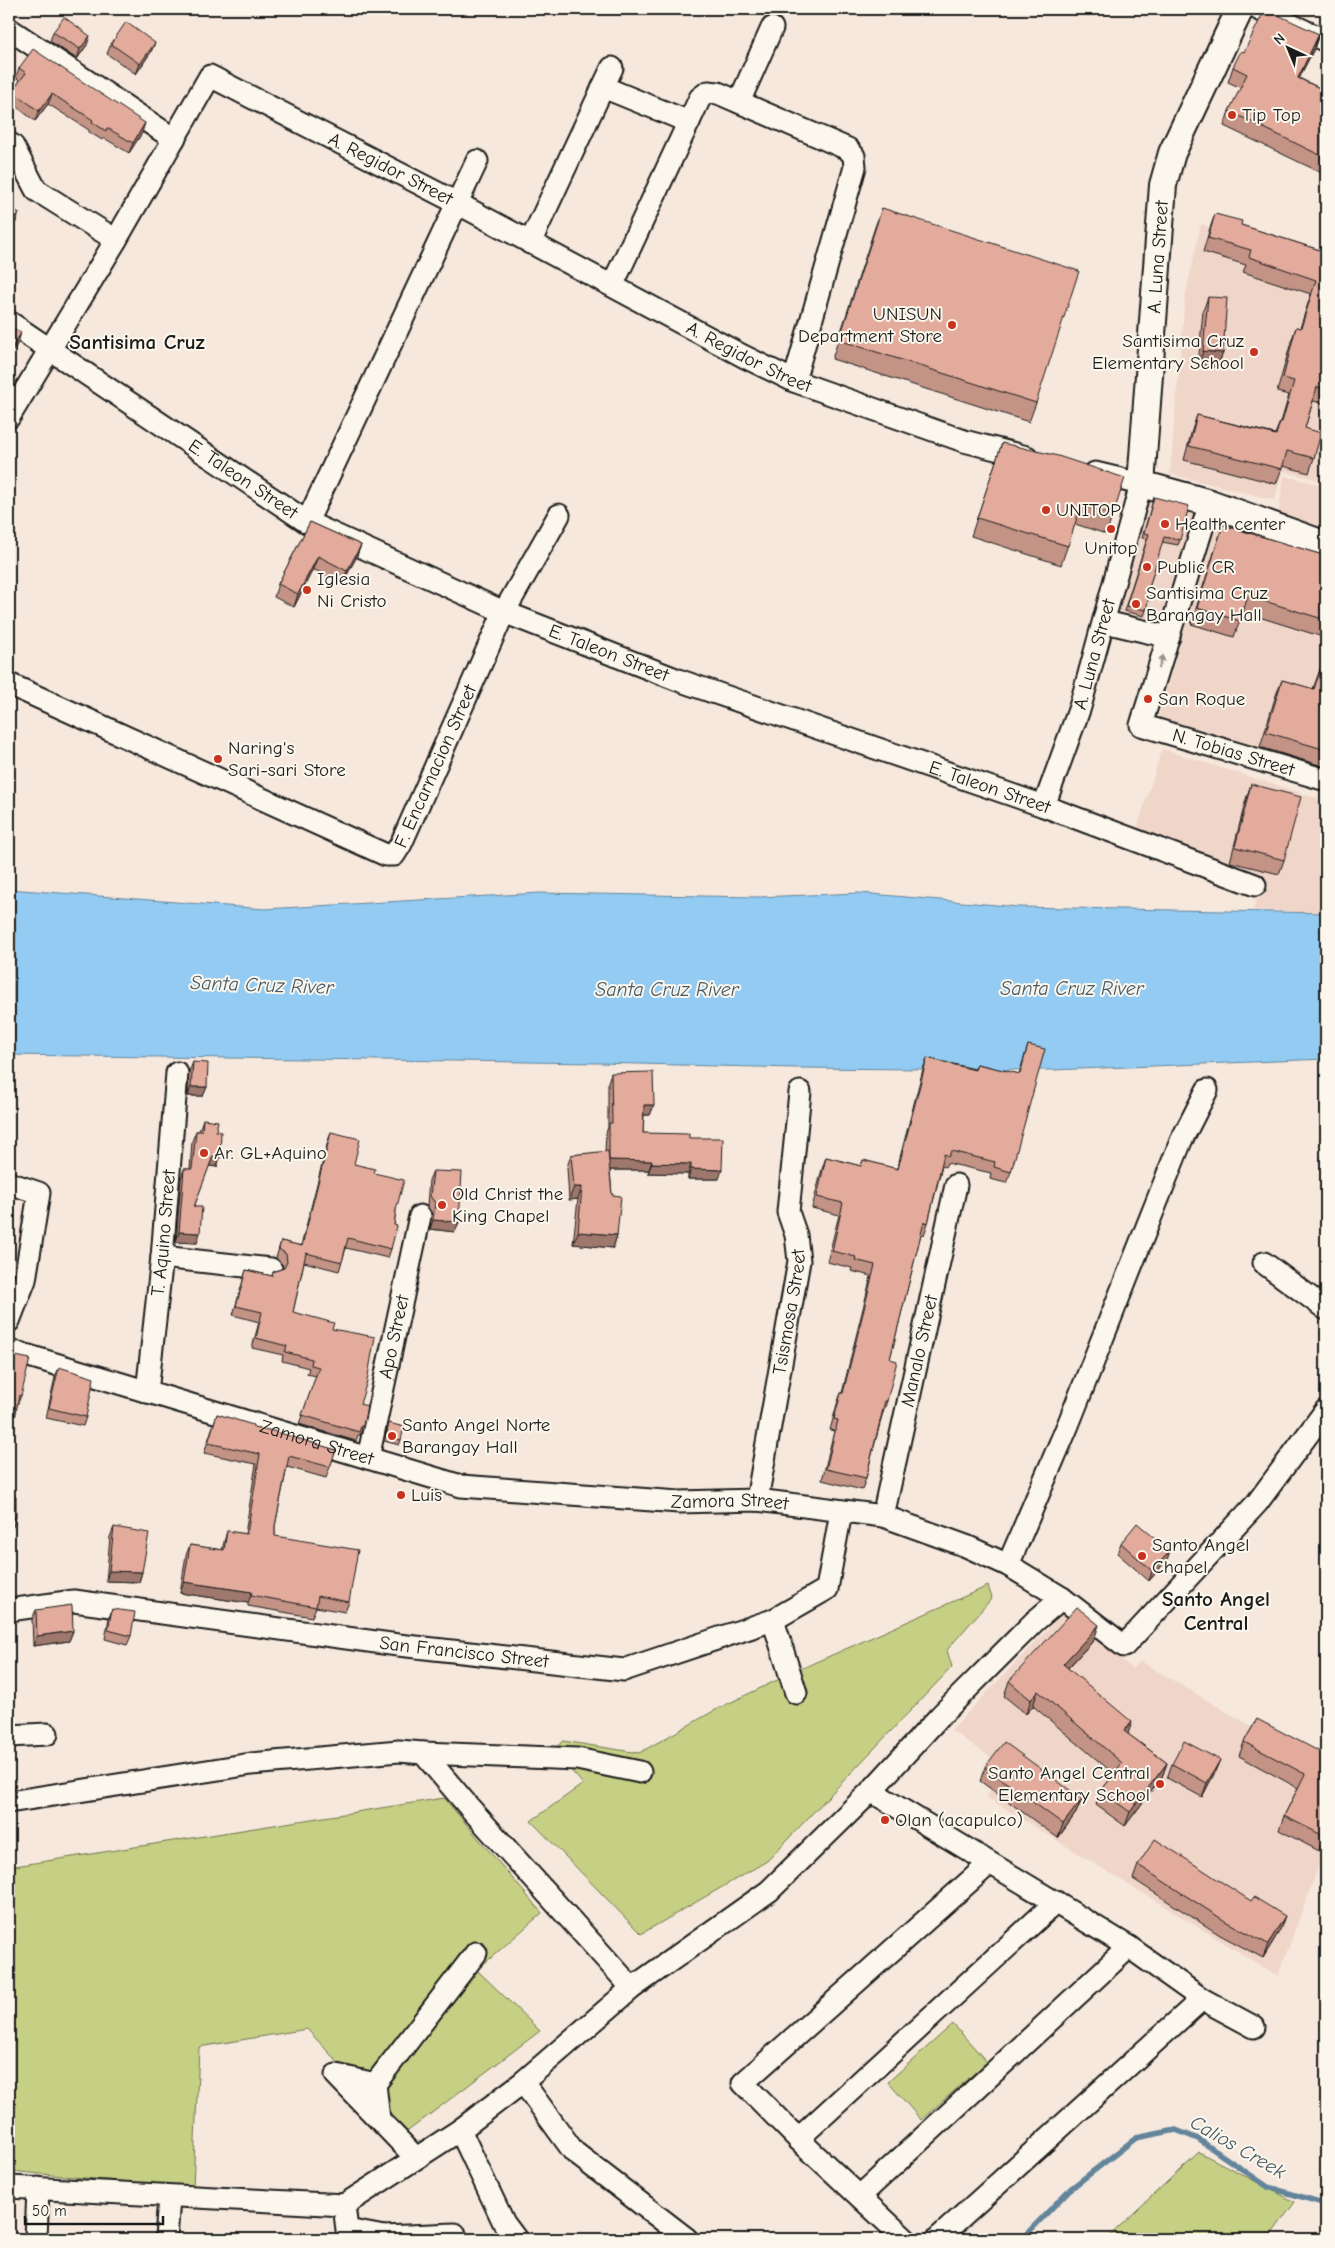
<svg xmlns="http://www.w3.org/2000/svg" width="1335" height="2248" font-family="'Comic Neue',sans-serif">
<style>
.built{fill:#f0d6c9}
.green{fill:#c5d084;stroke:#707650}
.water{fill:#93cbf2;stroke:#63859c}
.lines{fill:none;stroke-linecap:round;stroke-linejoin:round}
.stream{stroke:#63859c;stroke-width:5.5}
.minor-casing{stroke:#1c1c1c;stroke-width:25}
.tertiary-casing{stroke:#1c1c1c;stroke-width:30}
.minor{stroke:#fbf7ec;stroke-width:21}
.tertiary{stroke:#fbf7ec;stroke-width:26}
.wall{fill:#c39386;stroke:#1c1c1c}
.shaded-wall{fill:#9f786d;stroke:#1c1c1c}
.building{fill:#e3ab9c;stroke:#1c1c1c}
.oneway{fill:#97948e}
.poi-dot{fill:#c8321e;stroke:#fbf7ec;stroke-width:2}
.labels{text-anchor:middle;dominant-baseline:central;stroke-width:4;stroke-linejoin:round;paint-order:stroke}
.poi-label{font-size:19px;fill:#1c1c1c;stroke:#fbf7ec;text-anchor:start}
.street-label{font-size:19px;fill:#1c1c1c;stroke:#fbf7ec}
.water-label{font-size:20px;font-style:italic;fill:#465967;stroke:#fbf7ec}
.quarter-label{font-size:21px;font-weight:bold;fill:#1c1c1c;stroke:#fbf7ec}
</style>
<rect width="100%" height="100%" fill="#f6e8dc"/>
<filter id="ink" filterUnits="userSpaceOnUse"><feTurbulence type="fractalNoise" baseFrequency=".02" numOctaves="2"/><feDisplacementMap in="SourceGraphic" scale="10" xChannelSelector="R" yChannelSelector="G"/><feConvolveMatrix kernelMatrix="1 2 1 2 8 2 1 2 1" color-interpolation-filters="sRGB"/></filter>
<g filter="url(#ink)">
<!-- built -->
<g class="built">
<polygon points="1201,224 1326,266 1326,482 1282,471 1275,500 1170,474 1185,298"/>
<polygon points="1284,476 1326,486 1326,536 1278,518"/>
<polygon points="1148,494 1197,505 1162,627 1113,614"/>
<polygon points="1217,518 1326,557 1326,775 1158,718"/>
<polygon points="1162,749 1326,801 1326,913 1253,910 1258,892 1136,832"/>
<polygon points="1067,1609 1132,1669 1140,1661 1326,1770 1326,1846 1278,1976 986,1797 1005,1767 951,1730"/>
</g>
<!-- green -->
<g class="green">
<polygon points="988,1586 992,1598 947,1650 952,1667 767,1861 641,1934 531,1821 583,1784 553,1750 563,1741 639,1753 719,1708 798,1670"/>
<polygon points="444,1798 542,1913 477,1970 540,2031 404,2134 307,2029 199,2047 193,2188 9,2171 9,1867"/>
<polygon points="953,2024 987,2062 921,2120 888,2082"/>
<polygon points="1199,2152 1295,2202 1268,2239 1106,2239"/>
</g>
<!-- water -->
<polygon class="water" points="9,889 265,909 540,893 757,897 860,893 1019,907 1326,913 1326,1059 1053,1070 795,1068 599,1063 9,1055"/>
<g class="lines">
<!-- stream -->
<polyline class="stream" points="1022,2239 1069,2190 1136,2138 1176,2130 1198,2139 1268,2187 1326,2204"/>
<!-- minor casing -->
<g class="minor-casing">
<g id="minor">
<polyline points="1258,9 1326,41"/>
<polyline points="9,29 174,139"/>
<polyline points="612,68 603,87 689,122"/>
<polyline points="739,102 772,28"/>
<polyline points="9,143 13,146 36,190 116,240"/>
<polyline points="530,243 603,87"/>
<polyline points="613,284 700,98 708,92 718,93 848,149 854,156 855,167 794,381"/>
<path id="s1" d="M9,322L307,522L504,612L678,680L1044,806L1255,885"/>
<path id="s2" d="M9,417L116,240L210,76L457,203L743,356L794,381L964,441L1027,457"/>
<path id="s3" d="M1210,503L1141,725L1326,780"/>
<polyline points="307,522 477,161"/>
<polyline points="1105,622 1169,637"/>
<path id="s4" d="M9,684L386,855H394L401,844L504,612L559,515"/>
<path id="s5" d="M1044,806L1080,707L1141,484L1095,473"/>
<polyline points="9,1183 39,1193 25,1280 9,1321"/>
<polyline points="162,1257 271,1269"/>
<polyline points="1264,1263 1326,1309"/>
<path id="s6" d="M9,1352L19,1353L461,1486L679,1502L757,1500L883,1516L966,1546L1008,1565L1062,1598L1124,1646L1257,1503L1326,1410"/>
<path id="s7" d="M147,1392L162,1257L177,1073"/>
<path id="s8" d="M368,1458L420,1216"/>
<path id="s9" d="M757,1500L799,1261L796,1235L788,1212L800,1092"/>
<path id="s10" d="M883,1516L956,1185"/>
<polyline points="1008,1565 1068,1425 1181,1141 1207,1090"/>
<path id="s11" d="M9,1610L74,1601L398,1645L624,1670L773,1620L827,1589L841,1512"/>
<polyline points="773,1620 796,1693"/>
<polyline points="9,1736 47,1734"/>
<polyline points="423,1753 577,1759 640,1772"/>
<polyline points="871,1791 1129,1947 1202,1999 1254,2027"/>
<polyline points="9,1802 251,1764 399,1751 423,1753 469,1807 632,1988"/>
<polyline points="523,2082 574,2152 687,2239"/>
<polyline points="375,2084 476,1953"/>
<polyline points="379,2119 375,2084 336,2075 416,2158"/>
<polyline points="460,2130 504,2223 516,2239"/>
<polyline points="798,2139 1056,1902"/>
<polyline points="9,2187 344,2205 460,2130 523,2082 632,1988 769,1891 871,1791 940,1716 1035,1621 1062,1598"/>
<polyline points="860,2196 1129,1947"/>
<polyline points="344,2205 347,2230 384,2237 384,2239"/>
<polyline points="384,2237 455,2234 456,2239"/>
<polyline points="36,2239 38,2188"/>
<polyline points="166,2239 169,2197"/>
<polyline points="905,2239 798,2139 743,2083 989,1864"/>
<polyline points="937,2239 1202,1999"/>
</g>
</g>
<!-- tertiary casing -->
<g class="tertiary-casing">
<polyline id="tertiary" points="1240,9 1172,153 1163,185 1141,484 1210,503 1326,545"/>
</g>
<!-- minor -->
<use href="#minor" class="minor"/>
<!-- tertiary -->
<use href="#tertiary" class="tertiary"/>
</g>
<!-- wall -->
<g class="wall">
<polygon points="53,32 87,45 77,59 50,41"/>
<polygon points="1319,34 1314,49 1299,78 1326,91 1326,175 1224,126 1229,111 1241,88 1228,82 1233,67 1244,52"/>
<polygon points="111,44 151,52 136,74 107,54"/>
<polygon points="19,68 142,133 129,153 104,138 102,140 89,132 89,130 48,104 35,121 9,101 12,91 20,81 16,77"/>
<polygon points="882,208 1036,403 1029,422 832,359 875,227"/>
<polygon points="1215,214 1241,225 1326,252 1326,404 1313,401 1305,428 1314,458 1309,473 1283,466 1276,484 1184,460 1192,430 1197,415 1275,434 1280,422 1281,422 1289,395 1277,392 1291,342 1296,327 1300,328 1311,294 1243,272 1246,265 1203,252 1210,228"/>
<polygon points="1208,297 1223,353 1217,367 1198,366 1203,311"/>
<polygon points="1002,443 1113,515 1106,534 1075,524 1061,565 971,536"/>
<polygon points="1154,497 1180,540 1178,545 1162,542 1148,591 1146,610 1144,616 1124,611 1147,539 1142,538"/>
<polygon points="310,522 361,545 356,558 342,584 313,569 294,607 274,597 278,584"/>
<polygon points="1223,525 1326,556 1326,638 1243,612 1234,637 1191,624 1218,540"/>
<polygon points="1323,661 1326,662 1326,767 1260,747 1276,695 1282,680 1313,689"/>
<polygon points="1251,784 1284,860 1279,874 1230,862 1246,799"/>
<polygon points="1028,1045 1011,1172 1006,1183 990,1179 991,1173 947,1163 945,1167 942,1166 928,1223 924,1235 921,1234 890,1359 887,1401 883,1413 883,1412 866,1478 862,1490 822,1480 834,1431 830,1430 837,1404 841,1393 842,1393 871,1276 851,1271 852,1268 827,1262 839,1215 812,1208 822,1169 826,1157 861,1166 863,1160 897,1169 923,1069 927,1058 975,1069 977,1064 1019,1074"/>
<polygon points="193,1062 207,1087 203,1096 188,1096 189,1072"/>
<polygon points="611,1073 654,1105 650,1115 644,1115 643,1133 689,1138 719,1179 688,1179 688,1174 648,1173 649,1170 610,1170 612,1195 617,1235 613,1248 573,1244 578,1199 569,1200 567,1167 571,1155 605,1152 606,1133 608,1127 608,1082"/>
<polygon points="203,1119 216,1131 220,1157 217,1167 209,1166 194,1207 197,1243 176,1242 181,1178 184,1169 190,1169 192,1141 196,1131 199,1131"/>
<polygon points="331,1132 354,1164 374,1173 396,1210 391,1249 388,1258 346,1248 339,1271 304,1262 293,1312 332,1329 360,1404 363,1426 360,1435 358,1435 356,1441 299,1424 316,1376 307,1374 309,1368 282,1361 283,1355 252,1348 259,1322 233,1315 246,1270 272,1276 273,1272 283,1268 282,1264 276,1258 281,1241 301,1246 328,1141"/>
<polygon points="433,1171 459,1222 455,1232 430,1229 432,1213 427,1206 429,1180"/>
<polygon points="9,1353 21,1396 17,1405 11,1441 9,1447"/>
<polygon points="59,1367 86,1417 83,1426 46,1418 55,1377"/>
<polygon points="217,1414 253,1427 336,1450 326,1478 287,1467 275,1526 275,1536 349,1602 345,1612 316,1607 312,1617 248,1606 248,1603 180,1593 186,1555 190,1545 222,1550 224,1542 227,1531 245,1534 256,1464 204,1453"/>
<polygon points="389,1423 401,1440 399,1445 384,1441"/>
<polygon points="114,1527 142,1572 139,1582 106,1581 110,1537"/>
<polygon points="1121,1543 1167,1560 1149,1581 1117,1553"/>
<polygon points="112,1609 131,1636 127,1645 105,1639 109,1618"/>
<polygon points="36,1610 73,1631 69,1641 33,1646 32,1619"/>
<polygon points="1094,1640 1068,1668 1128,1734 1167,1763 1162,1777 1125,1826 1096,1805 1101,1791 1114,1774 1033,1706 1026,1714 1004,1696 1009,1681"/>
<polygon points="1257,1719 1326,1798 1326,1836 1319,1851 1279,1830 1284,1816 1298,1788 1239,1756 1244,1742"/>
<polygon points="1172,1764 1214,1774 1202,1797 1167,1778"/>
<polygon points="985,1767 1082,1799 1076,1813 1058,1838 980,1781"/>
<polygon points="1138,1865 1280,1930 1263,1958 1220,1935 1133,1879"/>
</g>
<!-- shaded-wall -->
<g class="shaded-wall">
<polygon points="1319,34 1314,49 1292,92 1298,78"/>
<polygon points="90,36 87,45 77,59 80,49"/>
<polygon points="155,43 151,52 136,74 140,64"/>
<polygon points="52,94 48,104 35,121 39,111"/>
<polygon points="145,123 142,133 129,153 133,143"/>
<polygon points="19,213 16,222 9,232 9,227"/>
<polygon points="21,333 18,343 9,357 9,353"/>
<polygon points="1203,351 1223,353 1217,367 1198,366"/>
<polygon points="361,545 356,558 342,584 347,571"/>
<polygon points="318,556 313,569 294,607 298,594"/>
<polygon points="191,1087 207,1087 203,1096 188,1096"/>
<polygon points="644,1105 654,1105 650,1115 640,1115"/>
<polygon points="213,1156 220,1157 217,1167 209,1166"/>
<polygon points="608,1160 652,1161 649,1170 605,1170"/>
<polygon points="652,1163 691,1164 688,1174 648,1173"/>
<polygon points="691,1169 722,1170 719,1179 688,1179"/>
<polygon points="574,1187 582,1187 578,1199 569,1200"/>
<polygon points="433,1220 459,1222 455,1232 430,1229"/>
<polygon points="179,1232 200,1233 197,1243 176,1242"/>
<polygon points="578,1232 617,1235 613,1248 573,1244"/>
<polygon points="16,1517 13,1527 9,1528 9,1519"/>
<polygon points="1170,1551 1167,1560 1149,1581 1152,1571"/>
<polygon points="109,1571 142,1572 139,1582 106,1581"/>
<polygon points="184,1582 252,1592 248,1603 180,1593"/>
<polygon points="1099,1625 1094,1640 1058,1678 1063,1664"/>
<polygon points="73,1631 69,1641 33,1646 37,1636"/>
<polygon points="1038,1691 1033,1706 1026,1714 1031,1700"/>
<polygon points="1132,1722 1127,1737 1124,1731"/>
<polygon points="1220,1760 1214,1774 1202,1797 1207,1783"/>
<polygon points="1167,1763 1162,1777 1125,1826 1130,1812"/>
<polygon points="1082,1799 1076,1813 1058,1838 1063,1824"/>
<polygon points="1326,1832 1326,1836 1319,1851 1324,1836"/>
<polygon points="1285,1916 1280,1930 1263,1958 1268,1944"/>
</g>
<!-- building -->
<g class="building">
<polygon points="1265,9 1319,34 1298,78 1326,91 1326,158 1229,111 1247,74 1233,67 1241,51 1244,52"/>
<polygon points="64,17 90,36 80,49 53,32"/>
<polygon points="126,22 155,43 140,64 111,44"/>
<polygon points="33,49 145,123 133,143 107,128 106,131 92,122 93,120 52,94 39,111 12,91 26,73 19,68"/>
<polygon points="9,205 19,213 9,227"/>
<polygon points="882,208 1079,271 1036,403 839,340"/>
<polygon points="1215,214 1242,221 1241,225 1326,252 1326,389 1317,387 1305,428 1321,433 1314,458 1287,451 1282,469 1189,446 1197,415 1276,435 1280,422 1282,422 1294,381 1283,378 1296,327 1301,328 1316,280 1249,257 1251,250 1208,238"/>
<polygon points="1208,297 1227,298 1223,353 1203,351"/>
<polygon points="9,325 21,333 9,353"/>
<polygon points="1002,443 1058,456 1125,478 1113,515 1081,505 1068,546 977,518"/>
<polygon points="1154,497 1189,506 1180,540 1164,537 1148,591 1150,592 1146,610 1126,606 1149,534 1144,533"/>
<polygon points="310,522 361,545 347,571 318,556 298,594 278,584"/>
<polygon points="1223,525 1326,556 1326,620 1248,596 1240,621 1197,608"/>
<polygon points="1323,661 1326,662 1326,750 1266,732 1282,680 1314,689"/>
<polygon points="1251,784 1301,797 1284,860 1235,847"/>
<polygon points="1028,1045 1045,1049 1011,1172 994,1167 995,1162 951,1151 949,1156 944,1154 928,1223 924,1222 890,1359 897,1361 887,1401 885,1401 866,1478 826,1469 838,1420 834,1419 841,1393 843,1393 875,1265 855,1260 856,1257 832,1251 843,1203 817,1197 826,1157 861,1166 863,1160 898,1169 927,1058 975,1070 977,1064 1020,1074"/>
<polygon points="193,1062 208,1063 207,1087 191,1087"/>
<polygon points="653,1072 654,1105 644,1105 643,1133 689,1134 689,1138 723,1138 722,1170 691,1169 691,1164 652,1163 652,1161 609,1160 609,1123 612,1123 611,1073"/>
<polygon points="203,1119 218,1121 216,1131 221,1132 220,1157 213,1156 194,1207 202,1207 200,1233 179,1232 184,1169 192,1169 196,1131 202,1131"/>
<polygon points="331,1132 360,1139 354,1164 375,1169 374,1173 404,1180 396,1210 394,1225 397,1226 391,1249 348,1238 342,1262 306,1253 293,1312 334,1323 332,1329 375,1337 367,1381 360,1404 367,1406 363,1426 361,1426 359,1432 302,1415 319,1367 311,1365 312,1359 285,1352 287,1346 256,1338 262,1312 236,1306 246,1270 272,1276 273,1272 284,1268 287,1262 286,1254 279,1249 281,1241 302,1246"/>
<polygon points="608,1151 612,1195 621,1196 617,1235 578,1232 582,1187 574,1187 571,1155"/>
<polygon points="433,1171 462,1172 459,1222 433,1220 435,1203 430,1196"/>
<polygon points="9,1353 11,1355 30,1359 21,1396 19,1395 11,1441 9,1441"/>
<polygon points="59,1367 94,1378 86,1417 49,1408"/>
<polygon points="217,1414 253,1425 253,1427 273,1431 336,1450 330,1467 289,1456 275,1526 275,1536 358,1550 349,1602 318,1596 316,1607 251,1595 252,1592 184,1582 190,1545 224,1550 227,1531 247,1534 260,1454 208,1443"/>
<polygon points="389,1423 404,1427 401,1440 386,1437"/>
<polygon points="9,1497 16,1497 16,1517 9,1519"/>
<polygon points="1137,1523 1170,1551 1152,1571 1121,1543"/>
<polygon points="114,1527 149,1533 142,1572 109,1571"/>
<polygon points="72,1605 73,1631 37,1636 36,1610"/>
<polygon points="1077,1607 1099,1625 1063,1664 1132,1722 1124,1731 1167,1763 1130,1812 1101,1791 1122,1763 1038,1691 1031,1700 1009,1681"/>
<polygon points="112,1609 135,1612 131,1636 108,1630"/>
<polygon points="1257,1719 1326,1755 1326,1792 1323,1797 1326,1798 1326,1832 1324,1836 1284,1816 1305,1774 1244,1742"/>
<polygon points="1184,1741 1220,1760 1207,1783 1172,1764"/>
<polygon points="1004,1742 1082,1799 1063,1824 985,1767"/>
<polygon points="1155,1839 1251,1901 1254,1897 1285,1916 1268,1944 1225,1921 1138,1865"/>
</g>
<!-- one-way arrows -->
<defs><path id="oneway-solid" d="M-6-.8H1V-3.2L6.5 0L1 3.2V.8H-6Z" transform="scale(1.25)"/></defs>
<use class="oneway" href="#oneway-solid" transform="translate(1161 662) rotate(-72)"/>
</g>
<!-- markers -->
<g class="poi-dot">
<circle cx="1232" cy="115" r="5"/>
<circle cx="952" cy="325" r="5"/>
<circle cx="1254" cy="352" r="5"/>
<circle cx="1046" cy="510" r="5"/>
<circle cx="1165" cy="524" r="5"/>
<circle cx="1111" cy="529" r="5"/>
<circle cx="1147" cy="567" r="5"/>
<circle cx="307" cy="590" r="5"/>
<circle cx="1136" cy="604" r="5"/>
<circle cx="1148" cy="699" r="5"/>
<circle cx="218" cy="759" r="5"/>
<circle cx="204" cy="1153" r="5"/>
<circle cx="442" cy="1205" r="5"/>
<circle cx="392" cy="1436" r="5"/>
<circle cx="401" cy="1495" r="5"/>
<circle cx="1142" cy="1556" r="5"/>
<circle cx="1160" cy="1784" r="5"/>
<circle cx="885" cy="1820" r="5"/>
</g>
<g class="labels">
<!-- poi labels -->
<g class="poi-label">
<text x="1242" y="115">Tip Top</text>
<text x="942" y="314" text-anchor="end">UNISUN<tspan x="942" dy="22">Department Store</tspan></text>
<text x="1244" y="341" text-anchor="end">Santisima Cruz<tspan x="1244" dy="22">Elementary School</tspan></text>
<text x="1056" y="510">UNITOP</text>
<text x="1175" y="524">Health center</text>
<text x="1111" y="548" text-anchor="middle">Unitop</text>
<text x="1157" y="567">Public CR</text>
<text x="317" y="579">Iglesia<tspan x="317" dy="22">Ni Cristo</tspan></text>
<text x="1146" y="593">Santisima Cruz<tspan x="1146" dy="22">Barangay Hall</tspan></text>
<text x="1158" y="699">San Roque</text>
<text x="228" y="748">Naring's<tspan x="228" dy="22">Sari-sari Store</tspan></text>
<text x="214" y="1153">Ar. GL+Aquino</text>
<text x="452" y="1194">Old Christ the<tspan x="452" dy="22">King Chapel</tspan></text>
<text x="402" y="1425">Santo Angel Norte<tspan x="402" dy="22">Barangay Hall</tspan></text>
<text x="411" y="1495">Luis</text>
<text x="1152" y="1545">Santo Angel<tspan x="1152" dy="22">Chapel</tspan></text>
<text x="1150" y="1773" text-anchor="end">Santo Angel Central<tspan x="1150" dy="22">Elementary School</tspan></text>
<text x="895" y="1820">Olan (acapulco)</text>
</g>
<!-- street labels -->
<g class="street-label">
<text stroke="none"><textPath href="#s2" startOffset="599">A. Regidor Street</textPath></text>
<text transform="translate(1158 257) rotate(-86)">A. Luna Street</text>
<text stroke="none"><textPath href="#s2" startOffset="1004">A. Regidor Street</textPath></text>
<text stroke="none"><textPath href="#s1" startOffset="282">E. Taleon Street</textPath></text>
<text stroke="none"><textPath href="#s1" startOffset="688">E. Taleon Street</textPath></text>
<text stroke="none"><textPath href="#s5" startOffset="160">A. Luna Street</textPath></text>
<text stroke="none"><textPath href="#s3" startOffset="329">N. Tobias Street</textPath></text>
<text stroke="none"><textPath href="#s4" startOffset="520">F. Encarnacion Street</textPath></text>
<text stroke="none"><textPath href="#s1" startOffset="1092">E. Taleon Street</textPath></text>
<text stroke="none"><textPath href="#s7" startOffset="160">T. Aquino Street</textPath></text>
<text stroke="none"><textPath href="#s9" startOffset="191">Tsismosa Street</textPath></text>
<text stroke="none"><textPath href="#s8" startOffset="124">Apo Street</textPath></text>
<text stroke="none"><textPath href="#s10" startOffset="169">Manalo Street</textPath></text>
<text stroke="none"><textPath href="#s6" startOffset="321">Zamora Street</textPath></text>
<text stroke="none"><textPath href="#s6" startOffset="741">Zamora Street</textPath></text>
<text stroke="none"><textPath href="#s11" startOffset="459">San Francisco Street</textPath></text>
</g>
<!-- water labels -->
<g class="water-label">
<text transform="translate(262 985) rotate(2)">Santa Cruz River</text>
<text x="1072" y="988">Santa Cruz River</text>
<text x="667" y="989">Santa Cruz River</text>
<text transform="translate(1238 2147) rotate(30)">Calios Creek</text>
</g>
<!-- quarter labels -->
<g class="quarter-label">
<text x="137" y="342">Santisima Cruz</text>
<text x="1216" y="1599">Santo Angel<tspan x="1216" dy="24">Central</tspan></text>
</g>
</g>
<!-- margin -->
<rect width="1335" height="2248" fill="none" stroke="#fbf7ec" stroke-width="30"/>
<rect x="15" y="15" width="1305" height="2218" fill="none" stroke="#1c1c1c" stroke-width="2" filter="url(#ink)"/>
<!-- north arrow -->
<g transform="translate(1288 48) rotate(316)" stroke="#fbf7ec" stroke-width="4" paint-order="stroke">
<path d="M0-4L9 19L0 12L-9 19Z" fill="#1c1c1c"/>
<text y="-8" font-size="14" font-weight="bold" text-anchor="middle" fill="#1c1c1c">N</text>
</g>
<!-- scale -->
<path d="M25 2216v8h138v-8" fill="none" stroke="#1c1c1c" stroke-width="2.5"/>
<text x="32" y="2216" font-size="15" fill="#1c1c1c" stroke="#fbf7ec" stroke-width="4" paint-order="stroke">50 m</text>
</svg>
